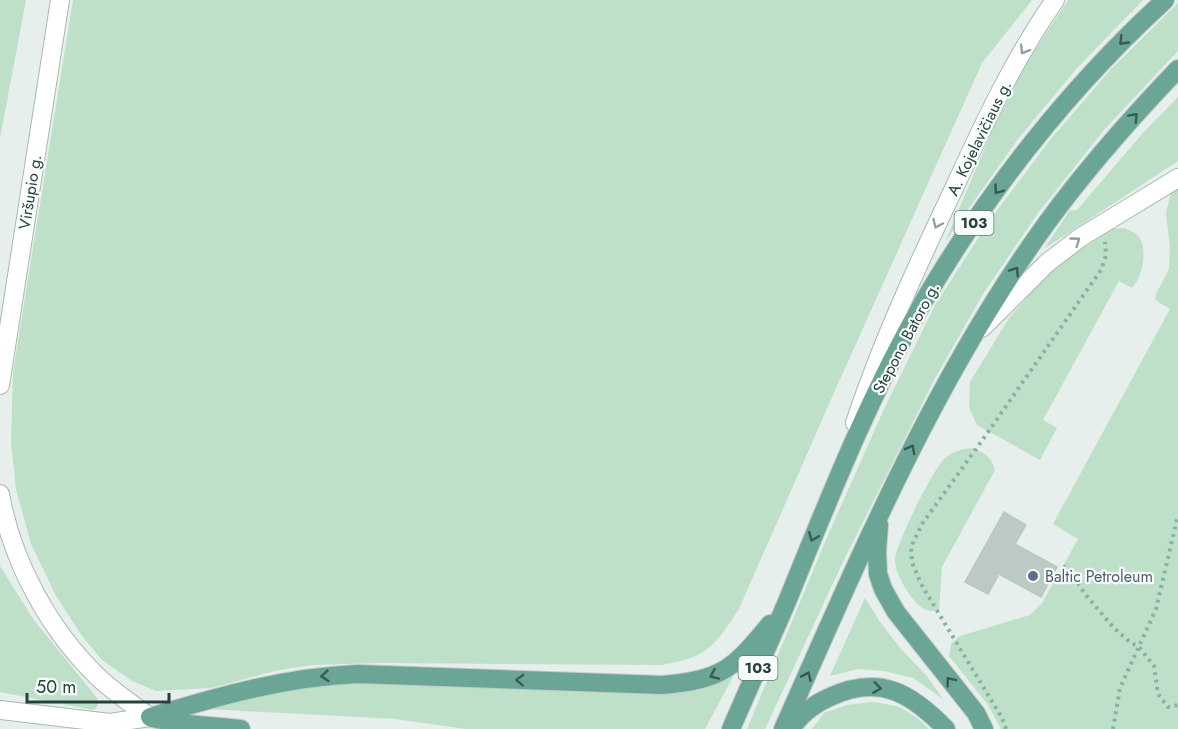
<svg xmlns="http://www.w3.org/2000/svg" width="1178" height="729" font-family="Jost,sans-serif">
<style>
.green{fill:#bfe0c8}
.building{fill:#bbcac4;stroke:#b8c9c2;stroke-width:1.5}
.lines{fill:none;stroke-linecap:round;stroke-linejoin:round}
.minor-casing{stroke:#a8b8b2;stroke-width:20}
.major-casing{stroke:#c2cac8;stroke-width:20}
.path{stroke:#86b3a5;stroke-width:4;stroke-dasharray:3 4.5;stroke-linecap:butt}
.minor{stroke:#fff;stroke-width:18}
.major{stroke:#6aa596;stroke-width:18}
.oneway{stroke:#365b51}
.oneway2{stroke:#92a09c}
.service-dot{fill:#5c6f8a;stroke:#f7fbf9;stroke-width:2}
.labels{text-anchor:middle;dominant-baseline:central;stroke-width:4.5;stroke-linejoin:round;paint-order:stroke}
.shield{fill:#f7fbf9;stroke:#637a73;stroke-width:1.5}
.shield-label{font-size:15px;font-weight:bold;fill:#24423a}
.street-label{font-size:16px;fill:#24423a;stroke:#f7fbf9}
.service-label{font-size:16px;fill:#4e5e75;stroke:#f7fbf9;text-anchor:start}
</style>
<rect width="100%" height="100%" fill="#e6efeb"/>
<!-- green -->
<g class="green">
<polygon points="0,0 26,0 0,138"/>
<path d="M73,0H1032L982,63L829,404L739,609C714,647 707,658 660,665L380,663L314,665L279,670L211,688L156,691L132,681L102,660L82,636L56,596L31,544L16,489L11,443L13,372Z"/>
<polygon points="1068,0 1143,0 1077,68 1018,139 945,242 994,126 1030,57"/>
<polygon points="1178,3 1178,51 1104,130 1038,213 983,294 933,382 843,562 765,729 747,729 828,535 884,409 935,305 992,217 1050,140 1111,69"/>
<polygon points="1178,97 1178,161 1044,249 1070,210 1077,210 1142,134"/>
<polygon points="1178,188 1178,729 1001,729 988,705 949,656 951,644 960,636 1030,615 1042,603 1078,539 1053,524 1170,309 1155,300 1156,294 1169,269 1170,248 1166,213 1171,193"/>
<path d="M1124,228C1132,231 1139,234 1142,243C1146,257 1142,277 1132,288L1119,281L1043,420L1057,428L1040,460L977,425L969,407L970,382L1009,318L1034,289L1065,260L1112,229Z"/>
<path d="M972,448C985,453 991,456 995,470L942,567L939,610C926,613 921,608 912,598C904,587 896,574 895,560C895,545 934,467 946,457C953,451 963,449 972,448Z"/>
<polygon points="0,566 33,619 97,698 98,706 93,710 0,692"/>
<polygon points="865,598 880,622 901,649 926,675 943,699 913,678 884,671 858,669 830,676"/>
<polygon points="734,675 705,729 466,729 395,719 206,709 293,688 327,684 395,683 682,692 704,688"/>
<path d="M871,702C900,705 908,709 929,729H812L824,713L847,705Z"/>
</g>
<!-- building -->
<polygon class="building" points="1004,512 1026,525 1015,544 1057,567 1041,597 997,573 998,576 988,594 965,582"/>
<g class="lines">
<!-- minor casing -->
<g class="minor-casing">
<g id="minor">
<polyline points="982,328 1047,263 1081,237 1178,178"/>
<polyline points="0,385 60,0"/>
<path d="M855,423C882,341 919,262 956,184C985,121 1015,57 1055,0"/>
<path d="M0,494C12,562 49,630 99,678C115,693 133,705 150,717"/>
<polyline points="0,710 110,723 150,717"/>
</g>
</g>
<!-- major casing -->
<g class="major-casing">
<g id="major">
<polyline points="879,525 877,552 878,574 883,589 896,612 976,713 984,729"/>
<path d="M150,717C219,696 286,677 358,674L662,685C723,679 732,670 770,624"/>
<polyline points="152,718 177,723 241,729"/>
<path d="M731,729C749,687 768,646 786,604C828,501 869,396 925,299C989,190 1071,86 1165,0"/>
<path d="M783,729C860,556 934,379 1046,224C1086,169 1131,118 1178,69"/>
<path d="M791,729C800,715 814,704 830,697C880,674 911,693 946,729"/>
</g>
</g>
<!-- path -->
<g class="path">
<polyline points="1063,566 1069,571 1086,595 1113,627 1130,642 1139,647 1154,666 1158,694 1168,707 1178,705"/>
<polyline points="1006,729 1002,718 921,584 912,562 911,547 922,524 981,442 1101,270 1106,255 1105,242"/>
<polyline points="1113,729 1120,688 1156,609 1178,515"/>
</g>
<!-- minor -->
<use href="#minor" class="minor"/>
<!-- major -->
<use href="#major" class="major"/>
</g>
<!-- one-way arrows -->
<defs><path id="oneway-chevron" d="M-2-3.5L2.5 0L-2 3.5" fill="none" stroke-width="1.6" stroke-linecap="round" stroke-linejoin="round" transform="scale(1.5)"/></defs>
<g class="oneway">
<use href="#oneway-chevron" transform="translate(1123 41) rotate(134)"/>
<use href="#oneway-chevron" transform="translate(1134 117) rotate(-47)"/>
<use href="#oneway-chevron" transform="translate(998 190) rotate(126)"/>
<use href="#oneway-chevron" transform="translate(1015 271) rotate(-56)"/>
<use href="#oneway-chevron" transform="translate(911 449) rotate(-62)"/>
<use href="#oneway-chevron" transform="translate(813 537) rotate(112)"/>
<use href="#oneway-chevron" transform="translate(714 675) rotate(157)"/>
<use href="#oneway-chevron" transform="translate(325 676) rotate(175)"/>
<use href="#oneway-chevron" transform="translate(807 676) rotate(-66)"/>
<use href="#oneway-chevron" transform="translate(520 680) rotate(-178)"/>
<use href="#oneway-chevron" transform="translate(950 681) rotate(-128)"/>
<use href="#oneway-chevron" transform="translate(877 688) rotate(8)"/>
</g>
<g class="oneway2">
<use href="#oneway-chevron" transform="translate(1024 50) rotate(121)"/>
<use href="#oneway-chevron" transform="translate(937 224) rotate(115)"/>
<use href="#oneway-chevron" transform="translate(1076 241) rotate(-36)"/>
</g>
<!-- markers -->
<circle class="service-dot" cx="1033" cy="576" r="6"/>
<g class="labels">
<!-- shield labels -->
<g class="shield">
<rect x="954.5" y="211" width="39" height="24" rx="4.5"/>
<rect x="738.5" y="656" width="39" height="24" rx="4.5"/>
</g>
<g class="shield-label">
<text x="974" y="223">103</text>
<text x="758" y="668">103</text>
</g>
<!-- street labels -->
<g class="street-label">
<text transform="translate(979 138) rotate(-64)">A. Kojelavičiaus g.</text>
<text transform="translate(30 192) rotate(-81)">Viršupio g.</text>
<text transform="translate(906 338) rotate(-62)">Stepono Batoro g.</text>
</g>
<!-- service labels -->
<g class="service-label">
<text x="1045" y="576">Baltic Petroleum</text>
</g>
</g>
<!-- scale -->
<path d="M27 693v9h142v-9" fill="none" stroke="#24423a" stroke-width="3"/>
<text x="36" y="693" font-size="18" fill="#24423a" stroke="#f7fbf9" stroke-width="4.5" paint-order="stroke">50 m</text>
</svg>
